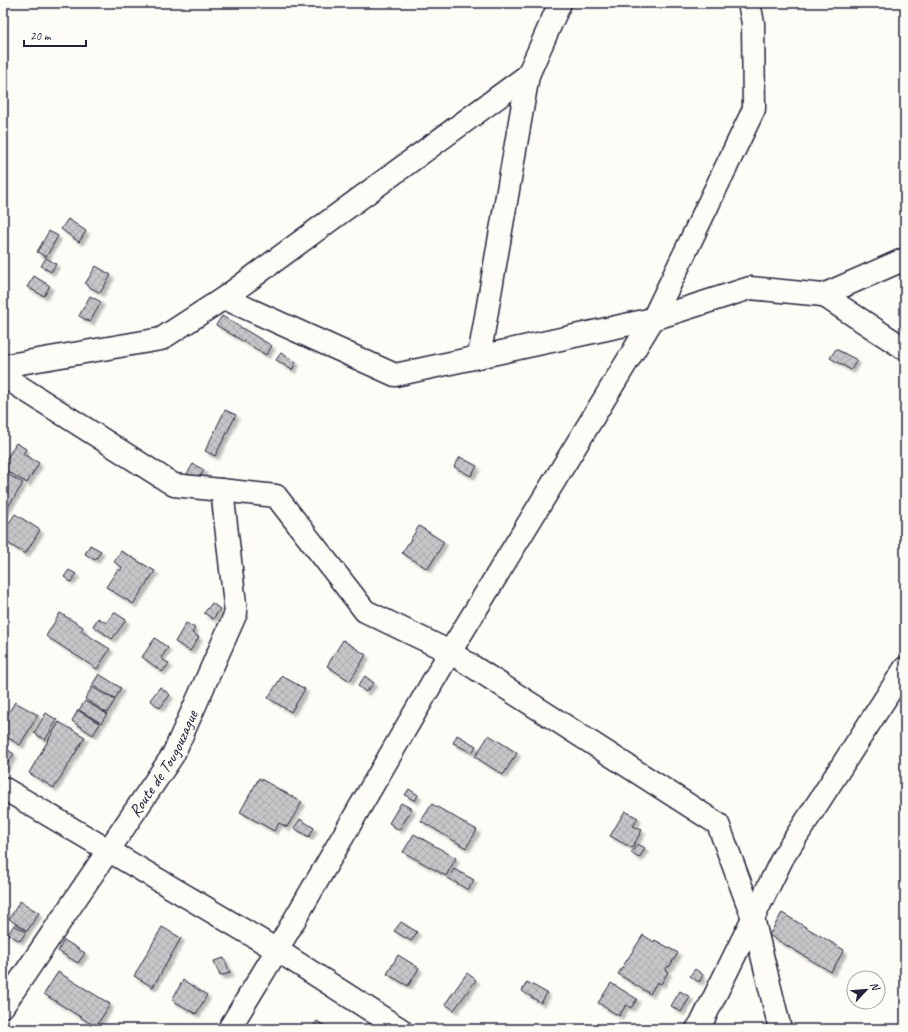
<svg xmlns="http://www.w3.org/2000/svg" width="908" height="1032" font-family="Caveat,sans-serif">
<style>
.building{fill:url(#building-cross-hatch);stroke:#22223b;filter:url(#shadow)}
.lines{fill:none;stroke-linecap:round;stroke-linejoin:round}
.street-casing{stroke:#22223b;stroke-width:25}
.street{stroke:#fdfcf7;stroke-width:22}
.labels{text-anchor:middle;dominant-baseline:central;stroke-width:4;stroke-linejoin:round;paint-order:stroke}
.street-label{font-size:17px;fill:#22223b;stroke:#fdfcf7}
</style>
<defs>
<pattern id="building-cross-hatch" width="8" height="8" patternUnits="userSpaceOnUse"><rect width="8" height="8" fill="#c6c6c8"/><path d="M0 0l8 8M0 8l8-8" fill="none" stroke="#aaaaad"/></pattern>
<filter id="shadow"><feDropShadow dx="3.5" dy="3.5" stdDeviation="1" flood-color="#0004"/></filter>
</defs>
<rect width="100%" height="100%" fill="#fdfcf7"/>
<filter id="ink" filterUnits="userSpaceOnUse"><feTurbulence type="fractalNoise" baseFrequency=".025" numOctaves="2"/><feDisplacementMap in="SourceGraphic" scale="8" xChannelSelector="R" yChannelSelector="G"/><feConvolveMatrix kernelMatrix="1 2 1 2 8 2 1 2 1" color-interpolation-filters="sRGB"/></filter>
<g filter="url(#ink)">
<!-- building -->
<g class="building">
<polygon points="68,219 86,231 79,242 61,229"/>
<polygon points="49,231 58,236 46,257 37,252"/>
<polygon points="46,258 56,264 51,272 41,266"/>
<polygon points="96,266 111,275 100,293 85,284"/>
<polygon points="34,276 50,286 44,296 27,287"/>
<polygon points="90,296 101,302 90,322 79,316"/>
<polygon points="222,316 272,346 266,355 216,325"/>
<polygon points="836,349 857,360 851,370 830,358"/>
<polygon points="281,353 296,362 292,370 276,360"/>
<polygon points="225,410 236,415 215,456 205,451"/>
<polygon points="16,443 26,449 23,454 39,463 27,483 3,469 3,465"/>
<polygon points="460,457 477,466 471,476 454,467"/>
<polygon points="193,464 204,470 198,480 187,474"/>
<polygon points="3,472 23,483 3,515"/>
<polygon points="15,514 40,530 25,554 3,540 3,532"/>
<polygon points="419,526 444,542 428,569 402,553"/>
<polygon points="90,545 101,551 95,560 85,554"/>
<polygon points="121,551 155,571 133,604 106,587 118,569 120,571 122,567 114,562"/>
<polygon points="69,570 76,574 71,582 64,577"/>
<polygon points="212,603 220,609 213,619 204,613"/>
<polygon points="114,612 126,620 112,639 93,626 98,618 106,623"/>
<polygon points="60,613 83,627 81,631 110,649 97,669 46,636"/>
<polygon points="186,623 195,628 192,633 199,637 190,651 175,642"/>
<polygon points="155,638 168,648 161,658 169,664 162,672 142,657"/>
<polygon points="343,640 366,655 350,681 327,666"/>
<polygon points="99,674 121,688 115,699 92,685"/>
<polygon points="282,676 305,689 291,712 268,698"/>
<polygon points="365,676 374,683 366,692 358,686"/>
<polygon points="92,687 115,700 107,713 85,699"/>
<polygon points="160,687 170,695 160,708 150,700"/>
<polygon points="85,701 107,714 101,723 79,710"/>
<polygon points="15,702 38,715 20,745 3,735 3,722"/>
<polygon points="78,710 100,724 93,735 72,721"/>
<polygon points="46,713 57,720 45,740 34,733"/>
<polygon points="59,722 85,737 54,788 29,773"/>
<polygon points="457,735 476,746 472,753 453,743"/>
<polygon points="489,735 517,753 503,775 475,757"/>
<polygon points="3,747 14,754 3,770"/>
<polygon points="259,778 302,802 287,827 279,823 274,831 240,812"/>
<polygon points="409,789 418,795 415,801 405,795"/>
<polygon points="401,803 412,809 399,830 389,823"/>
<polygon points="432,804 477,830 466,848 421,821"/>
<polygon points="625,811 638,818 633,826 642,830 632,848 610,836"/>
<polygon points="300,819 314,828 309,837 294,828"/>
<polygon points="414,834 456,858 446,876 403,852"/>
<polygon points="638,844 645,848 639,858 631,853"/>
<polygon points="454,869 474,880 468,890 448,878"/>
<polygon points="20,901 39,913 27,931 9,919"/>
<polygon points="782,913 844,950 831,972 769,935"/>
<polygon points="401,922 417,932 411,941 394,931"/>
<polygon points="14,925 26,932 20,941 8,934"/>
<polygon points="162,927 181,938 153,987 134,976"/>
<polygon points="643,935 654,942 655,940 678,953 669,967 668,966 665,970 668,972 661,984 657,982 650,994 618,974"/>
<polygon points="64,940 85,953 78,963 58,951"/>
<polygon points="398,955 419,968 408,986 387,974"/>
<polygon points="224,958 230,973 220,976 214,961"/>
<polygon points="695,969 703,975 699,982 690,976"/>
<polygon points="58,972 110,1004 96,1027 44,994"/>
<polygon points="467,973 476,980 454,1010 445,1004"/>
<polygon points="183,980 207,995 196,1014 172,1000"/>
<polygon points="527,982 547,993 541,1003 522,991"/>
<polygon points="611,983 637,999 631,1008 626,1005 619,1016 598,1003"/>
<polygon points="680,991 690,997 681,1012 671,1006"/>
<polygon points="317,1021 330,1029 311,1029"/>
</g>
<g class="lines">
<!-- street casing -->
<g class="street-casing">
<g id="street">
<polyline points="823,295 905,259"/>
<polyline points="224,298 528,75 560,3"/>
<polyline points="479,357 528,75"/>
<polyline points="3,366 161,339 224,298 395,375 653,319 750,288 823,295 905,349"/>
<polyline points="3,376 174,485 276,496 365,611 450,652 718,824 753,918 780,1029"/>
<polyline points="3,788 277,950 400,1029"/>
<path id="s1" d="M3,1006L173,755L236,613L222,490"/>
<polyline points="229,1029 277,950 450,652 653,319 754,109 753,23 749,3"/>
<polyline points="697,1029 702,1022 783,857 905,668"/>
</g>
</g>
<!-- street -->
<use href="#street" class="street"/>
</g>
</g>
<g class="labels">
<!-- street labels -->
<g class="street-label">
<text stroke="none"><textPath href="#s1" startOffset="291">Route de Tougouzague</textPath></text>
</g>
</g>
<!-- margin -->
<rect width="908" height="1032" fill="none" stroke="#fdfcf7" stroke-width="16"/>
<rect x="8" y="8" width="892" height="1016" fill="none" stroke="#22223b" stroke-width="1.5" filter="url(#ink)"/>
<!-- north arrow -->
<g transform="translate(866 990) rotate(64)"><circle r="19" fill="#fdfcf7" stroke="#a5a5ac"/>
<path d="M0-3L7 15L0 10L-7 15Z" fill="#22223b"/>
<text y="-6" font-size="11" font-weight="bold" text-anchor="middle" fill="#22223b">N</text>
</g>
<!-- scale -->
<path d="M24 40v6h62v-6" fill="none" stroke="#22223b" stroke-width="2"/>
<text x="30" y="40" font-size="12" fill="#22223b" stroke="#fdfcf7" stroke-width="3" paint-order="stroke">20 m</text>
</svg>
